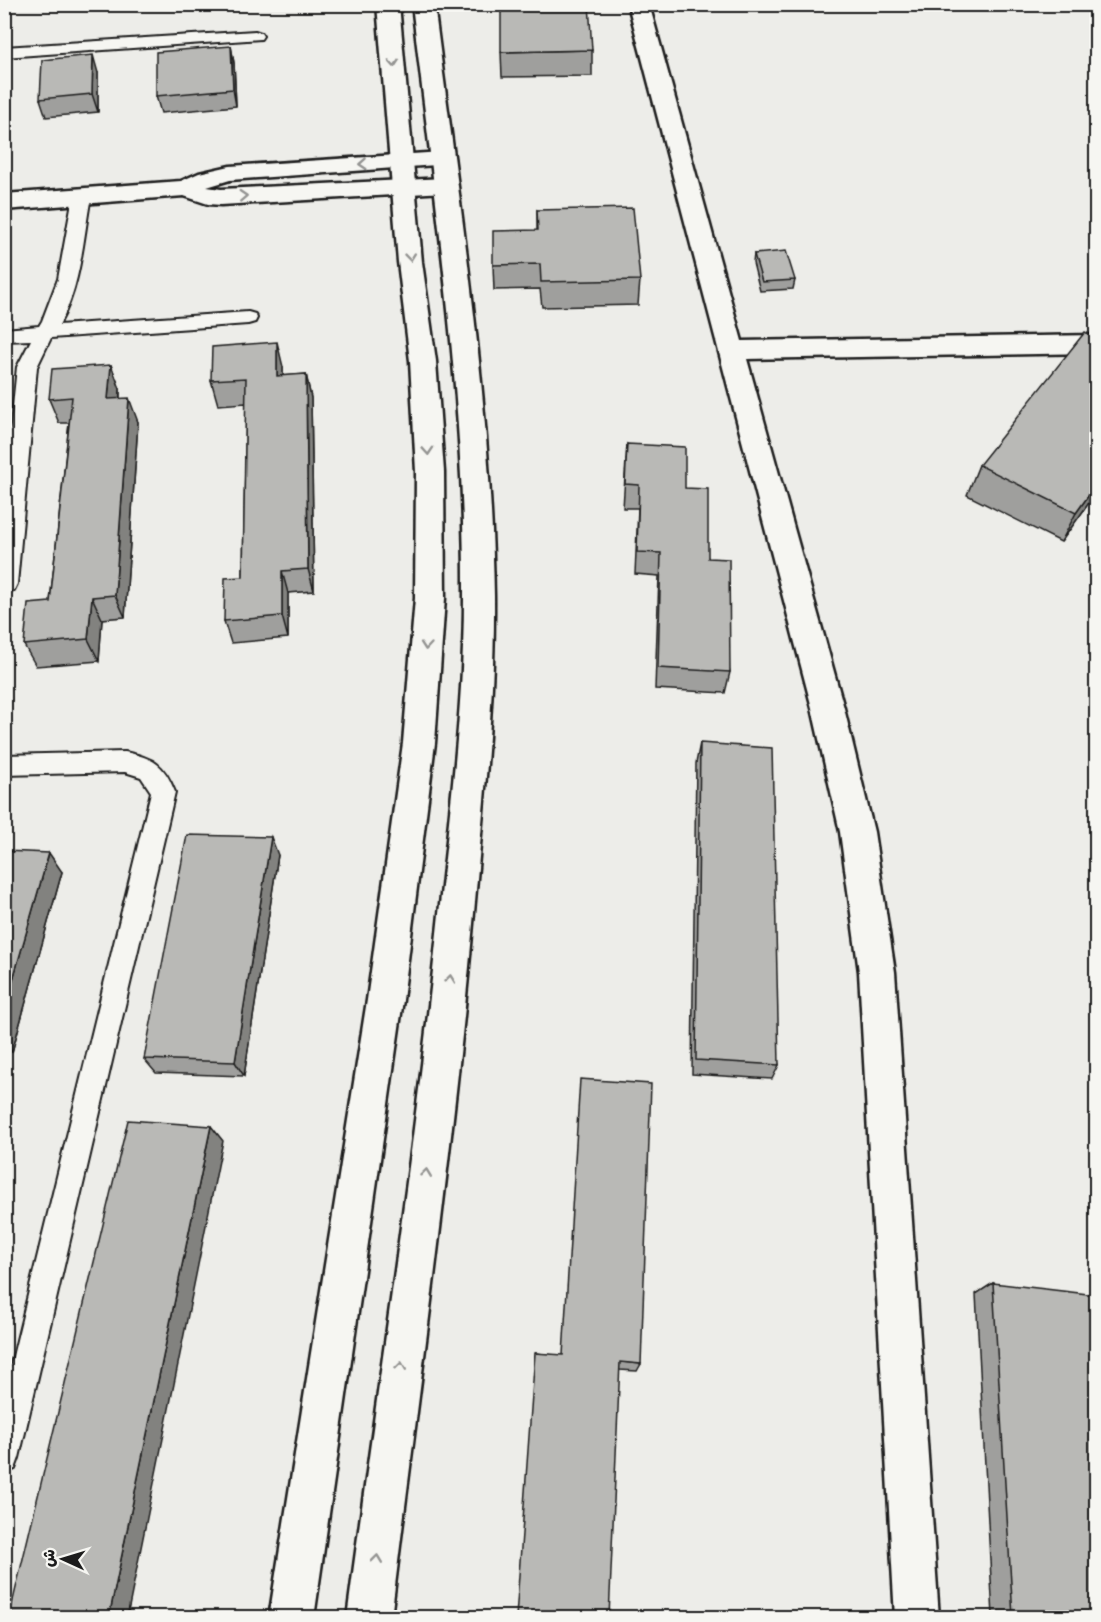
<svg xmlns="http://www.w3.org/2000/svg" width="1101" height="1622" font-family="'Architects Daughter','Playpen Sans Arabic',sans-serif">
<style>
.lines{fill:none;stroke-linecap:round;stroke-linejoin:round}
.lane-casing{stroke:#1c1c1c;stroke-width:4}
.street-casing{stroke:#1c1c1c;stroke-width:5}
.secondary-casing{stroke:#1c1c1c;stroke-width:5}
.lane{fill:#f6f6f2;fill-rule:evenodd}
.street{fill:#f6f6f2;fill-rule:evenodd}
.secondary{fill:#f6f6f2;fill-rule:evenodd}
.wall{fill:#9f9f9d;stroke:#1c1c1c;stroke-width:1.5}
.shaded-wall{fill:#82827f;stroke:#1c1c1c;stroke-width:1.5}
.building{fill:#b9b9b6;stroke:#1c1c1c;stroke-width:1.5}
.oneway{stroke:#949492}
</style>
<rect width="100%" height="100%" fill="#edede9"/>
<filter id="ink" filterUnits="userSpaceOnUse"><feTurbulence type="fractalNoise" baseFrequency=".0167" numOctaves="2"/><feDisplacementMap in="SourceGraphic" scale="12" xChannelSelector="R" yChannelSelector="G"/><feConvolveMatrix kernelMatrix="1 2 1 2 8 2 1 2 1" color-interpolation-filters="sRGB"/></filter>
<g filter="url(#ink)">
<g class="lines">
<!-- lane casing -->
<g class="lane-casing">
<g id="lane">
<polygon points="255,31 261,33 263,36 261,39 4,57 4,47"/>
<path d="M82,191L88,192L91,196C83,239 81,286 59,325L248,312L255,314L257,318L255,322L248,324L51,338L37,367L17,584L14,590L6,592L4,493L17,367L31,340L4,341V329L39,326L42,321L58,279L73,196L76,192Z"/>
<path d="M125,752C154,758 164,764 175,792L19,1458L15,1469L4,1473V1393L151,792L141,777L125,772L4,775V755Z"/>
</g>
</g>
<!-- street casing -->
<g class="street-casing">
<g id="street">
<polygon points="628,4 649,4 742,341 1096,335 1096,353 747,359 844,708 874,832 895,972 939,1618 895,1618 859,972 840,832 812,708"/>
<polygon points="442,152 450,154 454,159 450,164 230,180 207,187 221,189 445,178 453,180 457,185 453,190 445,192 221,205 208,204 184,196 4,210 4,194 181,181 199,173 230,166"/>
</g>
</g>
<!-- secondary casing -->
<g class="secondary-casing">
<g id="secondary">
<polygon points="377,4 399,4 422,262 436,361 444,472 445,598 435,743 403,1000 314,1618 269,1618 367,1000 403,743 415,598 416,472 410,361 398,262"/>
<path d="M412,4H434C459,201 491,398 494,596C495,702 483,808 474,913C453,1148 420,1383 391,1618H347C378,1383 415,1149 439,914C450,809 464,703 464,597C465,399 435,201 412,4Z"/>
</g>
</g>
<!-- lane -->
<use href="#lane" class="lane"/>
<!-- street -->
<use href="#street" class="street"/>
<!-- secondary -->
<use href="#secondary" class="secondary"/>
</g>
<!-- wall -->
<g class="wall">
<polygon points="202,4 231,4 202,6"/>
<polygon points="231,46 234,63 236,106 161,113 156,96"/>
<polygon points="592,50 592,76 502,77 501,52"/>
<polygon points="98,73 98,112 46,117 40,99"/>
<polygon points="537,210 640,280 638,305 542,307 540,289 494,290 493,265 537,230"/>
<polygon points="754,254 795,280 793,289 760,291 753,263"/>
<polygon points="111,365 120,389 120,398 138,422 125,617 102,619 99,661 36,666 24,645 50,602 69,423 59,423 49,399"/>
<polygon points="283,367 283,376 306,374 311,398 314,591 288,593 288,638 231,643 224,621 243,577 246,403 218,405 211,380"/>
<polygon points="627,444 685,488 708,558 730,672 725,693 655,689 659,576 635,574 638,508 623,508"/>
<polygon points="979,465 1096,493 1061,542 967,495"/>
<polygon points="700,743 779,1065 772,1079 692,1074 696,763"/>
<polygon points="4,851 62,872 12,1052 4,1051"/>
<polygon points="278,855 244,1076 156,1073 144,1059"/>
<polygon points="993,1283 1096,1617 993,1617 976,1294"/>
<polygon points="535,1353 641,1364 637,1371 619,1370"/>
</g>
<!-- shaded-wall -->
<g class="shaded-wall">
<polygon points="231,46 234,63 236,106 233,89"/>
<polygon points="93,55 98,73 98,112 92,94"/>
<polygon points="277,342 283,367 283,400 277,376"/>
<polygon points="111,365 120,389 118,423 108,399"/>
<polygon points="306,374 311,398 314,591 308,569"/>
<polygon points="129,398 138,422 125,617 115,595"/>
<polygon points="1096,485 1096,493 1061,542 1076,513"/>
<polygon points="282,571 288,593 288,638 282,616"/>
<polygon points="92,597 102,619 99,661 88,639"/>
<polygon points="271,837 278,855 244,1076 235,1062"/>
<polygon points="49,853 62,872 12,1052 4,1044 4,1011"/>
<polygon points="211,1126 223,1141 127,1617 109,1617"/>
</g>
<!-- building -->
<g class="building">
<polygon points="501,4 589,4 592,50 501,52"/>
<polygon points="231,46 233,89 156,96 156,52"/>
<polygon points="93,55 92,94 40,99 42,60"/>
<polygon points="633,208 640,280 541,282 540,264 493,265 493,231 538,230 537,210"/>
<polygon points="786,251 795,280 762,282 754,254"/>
<polygon points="1085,332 1096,338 1096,485 1076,513 979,465"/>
<polygon points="277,342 277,376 306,374 308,569 282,571 282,616 224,621 225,578 243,577 246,378 211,380 212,347"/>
<polygon points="111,365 108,399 129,398 115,595 92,597 88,639 24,645 28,604 50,602 72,397 49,399 52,369"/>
<polygon points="627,444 685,447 685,488 708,489 708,558 729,559 730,672 658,668 661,553 637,552 639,485 625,484"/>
<polygon points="700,743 772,748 779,1065 696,1060"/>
<polygon points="187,835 271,837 235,1062 144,1059"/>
<polygon points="4,851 49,853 4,1011"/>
<polygon points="580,1079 651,1084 641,1364 620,1362 609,1617 516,1617 535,1353 563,1355"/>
<polygon points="128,1120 211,1126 109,1617 9,1617"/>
<polygon points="993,1283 1096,1295 1096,1617 1013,1617"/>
</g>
<!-- one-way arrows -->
<defs><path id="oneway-chevron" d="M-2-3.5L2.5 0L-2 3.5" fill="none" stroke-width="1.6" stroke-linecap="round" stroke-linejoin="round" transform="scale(1.5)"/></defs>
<g class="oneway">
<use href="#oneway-chevron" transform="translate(394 63) rotate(86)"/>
<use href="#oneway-chevron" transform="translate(363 164) rotate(176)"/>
<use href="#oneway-chevron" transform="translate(243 196) rotate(-3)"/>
<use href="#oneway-chevron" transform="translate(410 257) rotate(84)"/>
<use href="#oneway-chevron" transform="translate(428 451) rotate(86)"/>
<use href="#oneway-chevron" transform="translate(426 646) rotate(95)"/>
<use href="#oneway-chevron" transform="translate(450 979) rotate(-84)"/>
<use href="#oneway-chevron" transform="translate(426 1173) rotate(-83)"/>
<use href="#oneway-chevron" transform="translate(401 1366) rotate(-83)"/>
<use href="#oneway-chevron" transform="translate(377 1559) rotate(-83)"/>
</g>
</g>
<!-- margin -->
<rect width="1101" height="1622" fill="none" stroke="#f6f6f2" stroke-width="24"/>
<rect x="12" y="12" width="1077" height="1598" fill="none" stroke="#1c1c1c" stroke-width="2" filter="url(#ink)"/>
<!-- north arrow -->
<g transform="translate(63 1559) rotate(274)" stroke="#f6f6f2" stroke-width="4.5" paint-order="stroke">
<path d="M0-4.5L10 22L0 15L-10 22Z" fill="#1c1c1c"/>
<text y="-9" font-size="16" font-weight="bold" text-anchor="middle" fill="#1c1c1c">ش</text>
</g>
</svg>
